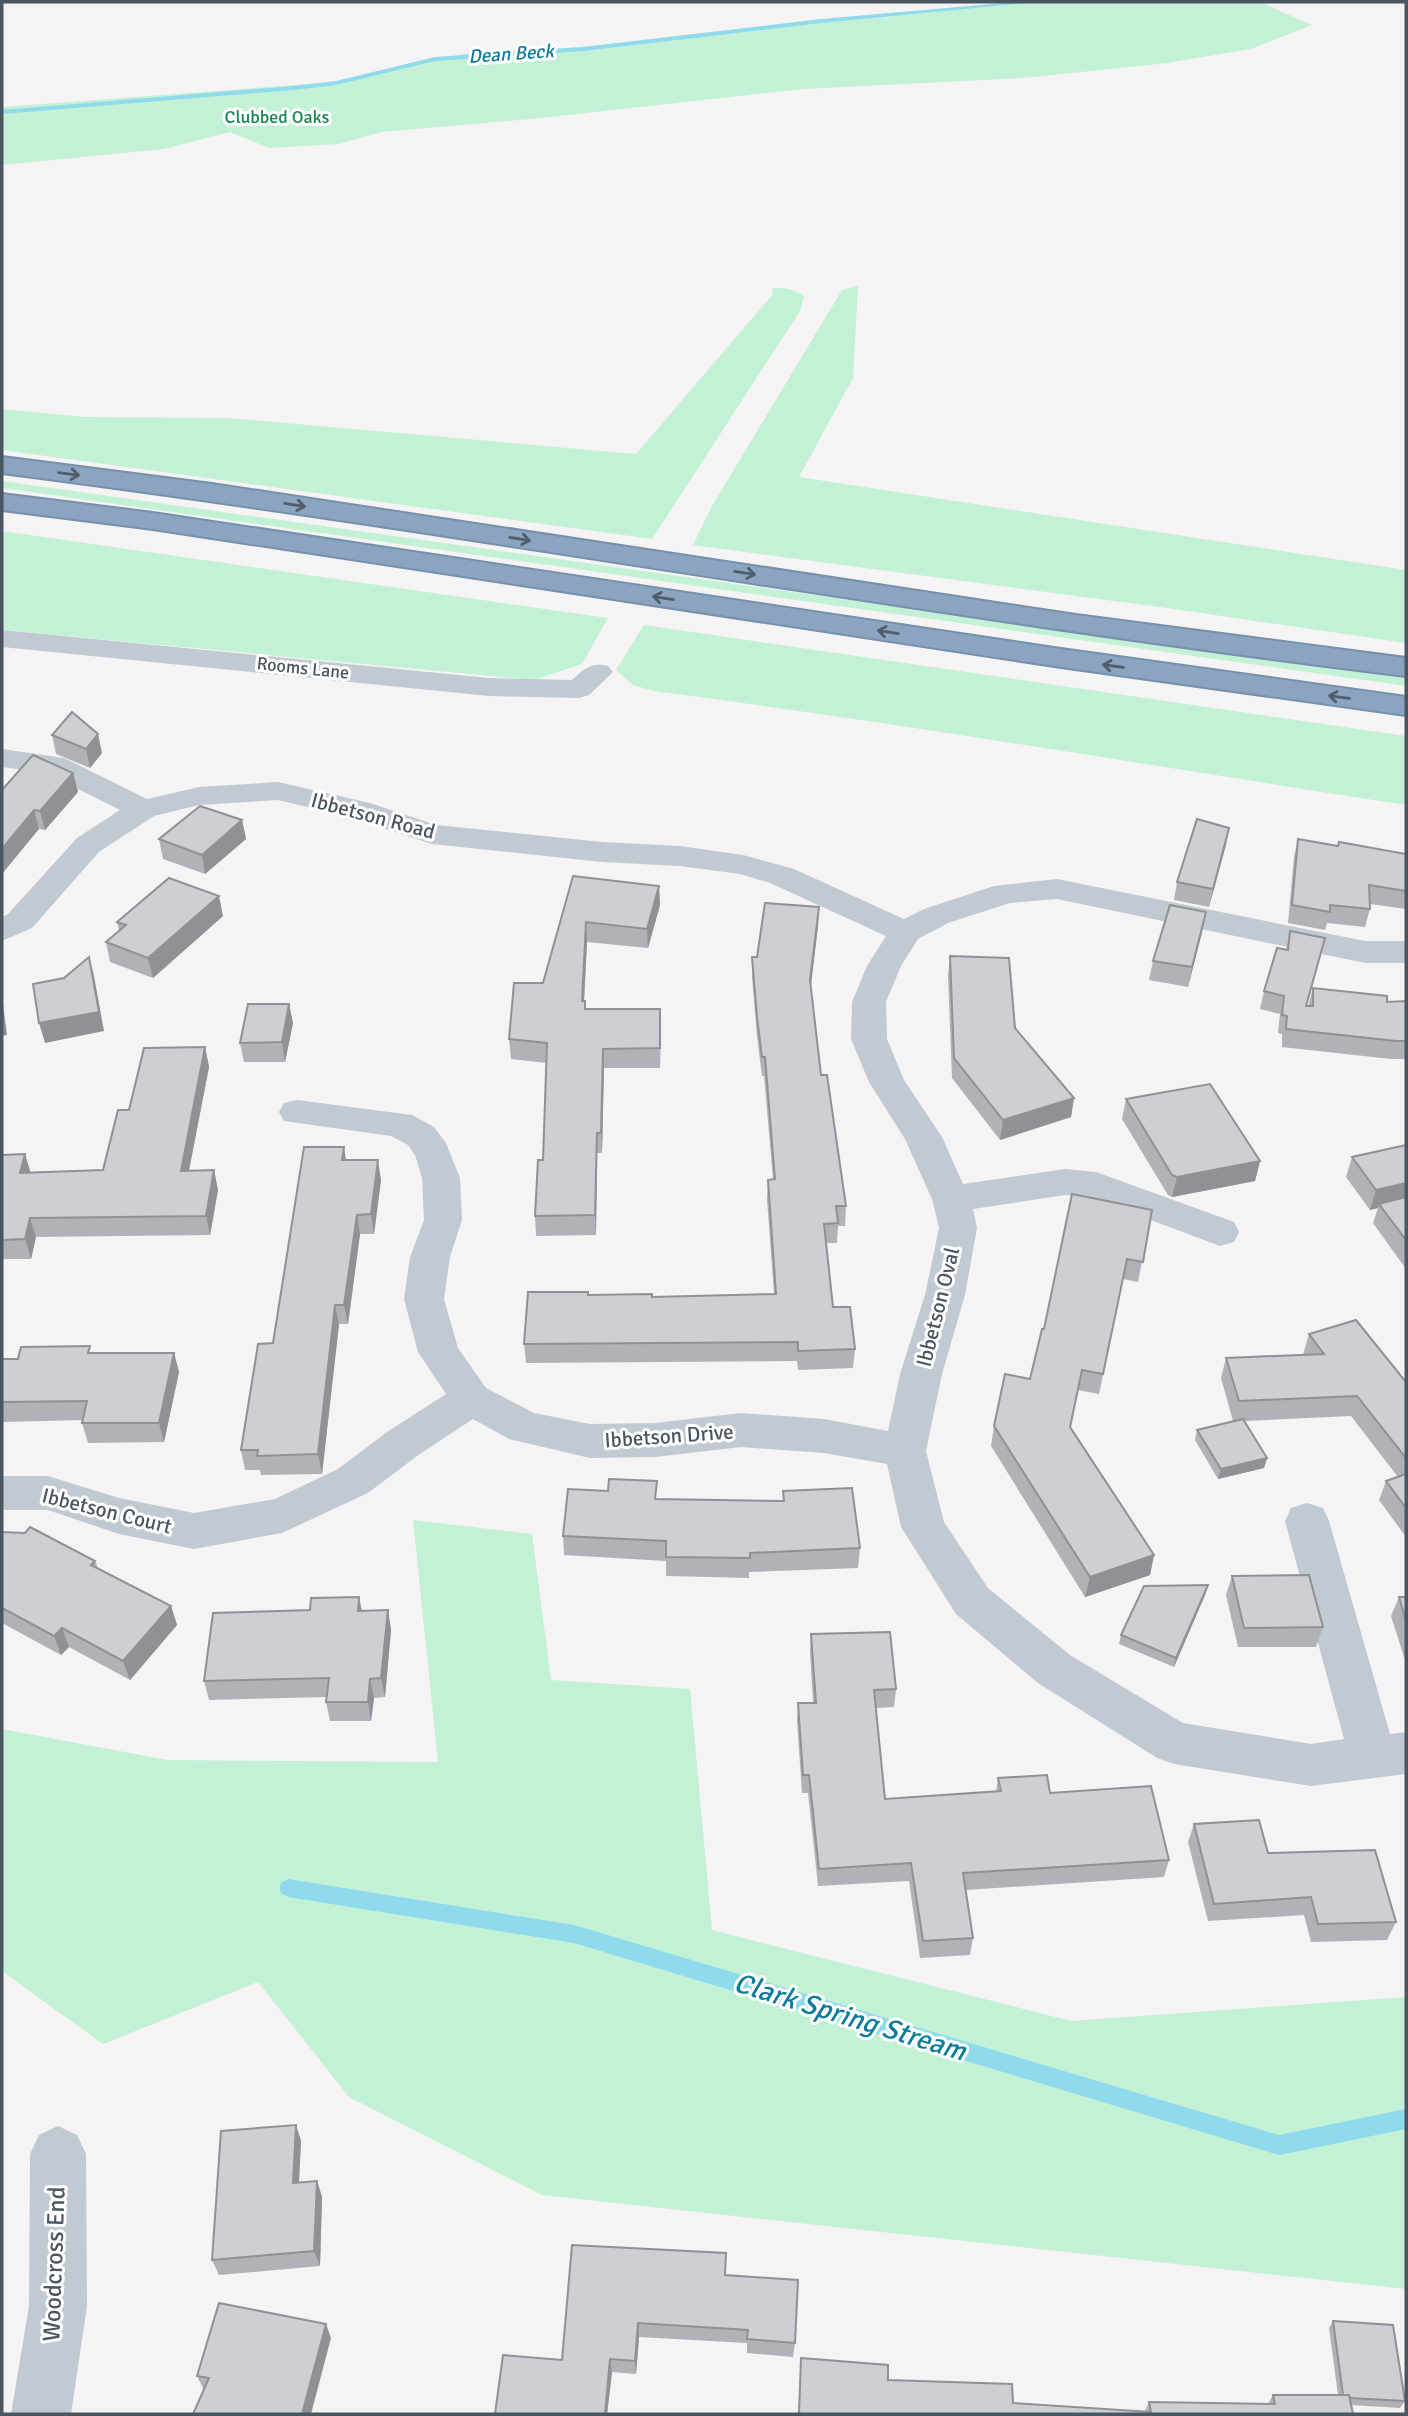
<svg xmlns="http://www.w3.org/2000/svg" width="1408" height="2416" font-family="Signika,sans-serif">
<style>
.green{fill:#c3f1d5}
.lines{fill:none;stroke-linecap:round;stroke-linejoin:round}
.stream{fill:#90daee;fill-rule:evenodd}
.highway-casing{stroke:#7690ad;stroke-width:4}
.minor{fill:#c1cad2;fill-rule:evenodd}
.highway{fill:#8ba5c1;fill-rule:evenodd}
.wall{fill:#b0b2b7}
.shaded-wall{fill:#909195}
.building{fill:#cdcfd5;stroke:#909195;stroke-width:2}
.oneway{stroke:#505e6b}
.labels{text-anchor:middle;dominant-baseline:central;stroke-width:6;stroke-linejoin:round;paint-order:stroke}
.far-park-label{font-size:18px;fill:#17864f;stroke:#fff}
.far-street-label{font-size:18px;fill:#4a5661;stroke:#fff}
.far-water-label{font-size:19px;font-style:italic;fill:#0c7c9b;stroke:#fff}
.street-label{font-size:21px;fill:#4a5661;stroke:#fff}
.near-street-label{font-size:24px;fill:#4a5661;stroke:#fff}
.near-water-label{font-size:28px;font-style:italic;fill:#0c7c9b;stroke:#fff}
</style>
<rect width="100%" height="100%" fill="#f5f3f3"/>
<!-- green -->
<g class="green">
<polygon points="1026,2 1260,2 1312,25 1251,49 1168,63 1023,78 803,89 541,118 382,132 338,144 269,148 230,132 164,149 2,165 2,107 322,83 357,79 462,54 581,47"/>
<polygon points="858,286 853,378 799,477 1406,570 1406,643 1167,608 693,545 712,506 842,290"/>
<path d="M772,288C785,288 794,288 804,297L800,311L652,539L2,450V409L84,417L229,418L636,454L773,294Z"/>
<polygon points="2,481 1406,678 1406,686 2,488"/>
<polygon points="2,531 608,618 582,664 534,680 2,630"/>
<path d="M644,625L1406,736V805C1155,766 905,724 654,691L633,685L616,670Z"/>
<polygon points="413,1520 532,1534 551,1680 690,1689 712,1930 1071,2021 1406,1997 1406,2289 542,2195 349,2097 258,1982 103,2044 2,1971 2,1729 167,1760 438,1762"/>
</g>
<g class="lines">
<!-- stream -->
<g class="stream">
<polygon points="1015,2 1025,3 821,23 583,51 435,61 336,85 294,90 2,114 2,110 294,86 336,81 435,57 583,47 821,19"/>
<polygon points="288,1879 574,1925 1279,2135 1406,2109 1406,2129 1279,2155 574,1943 288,1897 282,1894 279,1888 282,1882"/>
</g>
<!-- highway casing -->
<g class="highway-casing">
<g id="highway">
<path d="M2,457L212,484L1076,615L1406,658V676C937,619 471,533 2,473Z"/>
<polygon points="2,494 153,513 1061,649 1406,697 1406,715 1061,667 153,529 2,510"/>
</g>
</g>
<!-- minor -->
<g class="minor">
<path d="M2,630L489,678L572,680C584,669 591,662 608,666L613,672L589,695L579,698L489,696L2,647Z"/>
<polygon points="2,749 64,758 147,799 199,787 278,782 370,803 436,825 602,842 680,846 743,855 794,869 904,919 924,909 994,886 1057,879 1365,941 1406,941 1406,963 1365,963 1057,899 1010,903 948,923 918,939 901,966 886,1002 887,1039 904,1080 942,1137 963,1184 1065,1169 1096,1172 1234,1222 1239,1232 1234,1242 1220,1246 1092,1198 1065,1195 973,1209 977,1228 965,1295 942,1374 926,1451 944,1522 988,1588 1070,1655 1183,1723 1311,1744 1344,1739 1285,1521 1291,1508 1307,1503 1323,1508 1329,1521 1390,1734 1406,1732 1406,1774 1311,1786 1174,1764 1157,1758 1038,1683 956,1614 901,1527 887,1464 824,1453 741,1447 655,1457 590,1458 509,1439 473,1419 417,1456 368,1493 282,1533 194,1549 119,1534 48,1510 2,1510 2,1476 48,1476 119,1498 194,1513 275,1499 338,1469 387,1432 446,1394 418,1352 404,1299 410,1257 424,1220 422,1178 415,1155 408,1145 391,1136 284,1121 279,1112 284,1103 297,1100 412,1115 434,1127 446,1143 460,1178 462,1220 450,1257 444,1299 458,1348 486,1388 534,1413 590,1424 655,1423 741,1413 824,1419 888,1431 900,1374 925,1295 939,1228 932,1199 905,1139 869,1082 851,1039 852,1002 867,966 886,936 770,883 740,874 680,866 602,862 432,844 349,817 278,800 199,805 154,816 99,852 32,928 2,941 2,917 8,914 77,838 120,810 46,773 2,767"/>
<polygon points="58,2126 77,2135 86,2154 87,2306 71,2414 11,2414 29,2306 30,2154 39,2135"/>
</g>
<!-- highway -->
<use href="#highway" class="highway"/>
</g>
<!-- wall -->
<g class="wall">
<polygon points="52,735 102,753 90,768 56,754"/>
<polygon points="73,773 78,792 45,830 39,829 2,790"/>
<polygon points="242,820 246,839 205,874 163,859 159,839"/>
<polygon points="1229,828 1209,907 1174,900 1177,882"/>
<polygon points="1298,839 1338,846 1406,854 1406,909 1370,904 1370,909 1365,927 1327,923 1325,930 1288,923 1294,857"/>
<polygon points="573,876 659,886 660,905 648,948 587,942 584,1001 585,1001 586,1009 661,1029 660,1068 604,1068 602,1153 597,1153 596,1235 536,1236 535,1216 543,1160 547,1063 511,1059 509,1039 543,983"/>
<polygon points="223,916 153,978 110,962 106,942 119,931 117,922"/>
<polygon points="818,926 811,986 821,1075 846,1206 845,1226 838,1226 837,1243 826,1243 833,1307 855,1349 853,1368 798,1370 797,1361 526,1363 524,1344 588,1295 652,1297 774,1294 767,1199 768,1180 773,1179 764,1076 762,1076 757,1036 752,976 752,957 757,957"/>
<polygon points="1290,931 1320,956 1306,1006 1308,1006 1313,988 1387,1002 1406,1001 1406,1059 1391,1059 1282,1047 1282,1034 1278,1033 1280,1014 1260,1009 1264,991 1286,950"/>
<polygon points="1202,932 1188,987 1149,980 1153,961"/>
<polygon points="950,956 1015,1028 1074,1098 1071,1117 1000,1140 952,1078 948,976"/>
<polygon points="289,1004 293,1023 285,1062 244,1062 240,1043"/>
<polygon points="205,1047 209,1067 189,1171 214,1170 218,1190 210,1235 36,1237 31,1259 2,1259 2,1155 25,1154 30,1172 103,1170 129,1110"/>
<polygon points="1126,1099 1260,1161 1255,1181 1172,1197 1168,1195 1122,1119"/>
<polygon points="1406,1145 1406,1269 1373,1223 1378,1208 1370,1210 1346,1177 1352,1157"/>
<polygon points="346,1160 381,1180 374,1234 360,1234 348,1324 339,1324 322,1474 261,1475 260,1470 245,1470 241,1450 273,1343"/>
<polygon points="1152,1210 1138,1282 1123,1279 1099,1394 1078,1390 1071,1427 1154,1555 1150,1575 1085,1597 991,1446 994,1426 1030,1379 1044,1329"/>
<polygon points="1309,1334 1406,1382 1406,1537 1379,1500 1386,1481 1398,1477 1351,1416 1244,1421 1267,1458 1264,1468 1218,1479 1195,1440 1197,1430 1233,1421 1221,1378 1226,1358 1303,1355"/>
<polygon points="92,1353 174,1353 179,1372 164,1442 88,1443 82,1423 83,1420 2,1422 2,1359 18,1359"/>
<polygon points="783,1491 860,1548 858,1568 749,1572 749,1578 666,1576 666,1561 564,1555 563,1536 658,1499 783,1501"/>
<polygon points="2,1532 95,1561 98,1568 171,1606 177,1625 130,1680 69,1647 61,1655 2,1623"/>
<polygon points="1232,1576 1323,1627 1316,1647 1238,1647 1226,1595"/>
<polygon points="1205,1595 1174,1667 1119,1644 1121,1635"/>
<polygon points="1399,1597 1406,1597 1406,1657 1404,1657 1391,1616"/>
<polygon points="388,1610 391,1630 385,1697 374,1698 371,1721 330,1721 326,1702 326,1697 209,1700 204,1681 362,1611"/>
<polygon points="811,1634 896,1689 894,1707 876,1708 885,1799 996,1792 998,1778 1050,1793 1169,1860 1164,1877 966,1890 973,1938 970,1955 920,1958 909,1881 818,1886 808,1793 802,1793 797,1721 798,1703 813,1703 810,1652"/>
<polygon points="1194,1824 1268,1853 1396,1922 1387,1940 1311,1942 1304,1915 1208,1921 1188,1842"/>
<polygon points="296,2125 301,2141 299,2182 317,2181 322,2197 320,2266 219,2275 212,2260"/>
<polygon points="725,2275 795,2343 793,2357 747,2353 747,2343 639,2337 636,2374 612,2372 607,2414 495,2414 562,2360"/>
<polygon points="1333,2321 1405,2401 1400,2408 1351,2405 1353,2414 798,2414 801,2358 888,2380 1013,2403 1145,2411 1149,2402 1268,2404 1273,2395 1338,2395 1329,2328"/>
<polygon points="331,2338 204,2390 197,2376"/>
</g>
<!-- shaded-wall -->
<g class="shaded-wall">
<polygon points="98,734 102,753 90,768 86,749"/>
<polygon points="73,773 78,792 45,830 40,811"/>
<polygon points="34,810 39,829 2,874 2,849"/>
<polygon points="242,820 246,839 205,874 202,855"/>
<polygon points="1229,828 1226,845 1209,907 1213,889"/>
<polygon points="659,886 660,905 648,948 647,929"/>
<polygon points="219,896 223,916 153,978 148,958"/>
<polygon points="819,907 818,926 809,999 810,980"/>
<polygon points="1206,912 1202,932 1188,987 1192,967"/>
<polygon points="586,922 587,942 583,1021 582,1001"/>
<polygon points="89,957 94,976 104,1031 45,1043 39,1023"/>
<polygon points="2,996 7,1035 2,1036"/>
<polygon points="289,1004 293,1023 285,1062 282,1042"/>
<polygon points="205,1047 209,1067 185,1190 181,1171"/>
<polygon points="603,1049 604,1068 602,1153 601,1133"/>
<polygon points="1074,1098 1071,1117 1000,1140 1003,1120"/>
<polygon points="597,1133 597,1153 596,1235 595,1215"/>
<polygon points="344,1147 347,1166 342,1160"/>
<polygon points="25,1154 31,1174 20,1173"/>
<polygon points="378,1160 381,1180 374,1234 371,1214"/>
<polygon points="1260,1161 1255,1181 1172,1197 1177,1177"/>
<polygon points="214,1170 218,1190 210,1235 206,1216"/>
<polygon points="1406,1183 1406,1202 1379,1204 1378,1208 1370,1210 1376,1190"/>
<polygon points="357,1215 360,1234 348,1324 344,1305"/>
<polygon points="30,1218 36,1237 31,1259 25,1239"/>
<polygon points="335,1305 339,1324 322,1474 318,1454"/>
<polygon points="174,1353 179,1372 164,1442 159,1423"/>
<polygon points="1267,1458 1264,1468 1218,1479 1221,1469"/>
<polygon points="1154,1555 1150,1575 1085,1597 1090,1577"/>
<polygon points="1208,1585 1205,1595 1174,1667 1176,1658"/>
<polygon points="359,1597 363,1616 358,1611"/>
<polygon points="171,1606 177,1625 130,1680 123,1661"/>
<polygon points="388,1610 391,1630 385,1697 381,1678"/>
<polygon points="62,1628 69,1647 61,1655 54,1636"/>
<polygon points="370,1679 374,1698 371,1721 368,1702"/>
<polygon points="296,2125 301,2141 298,2199 293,2183"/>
<polygon points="317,2181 322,2197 320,2266 314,2251"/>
<polygon points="638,2323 639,2337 636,2374 635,2361"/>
<polygon points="326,2324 331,2338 311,2414 302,2414"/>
<polygon points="610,2359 612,2372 607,2414 605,2414"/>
</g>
<!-- building -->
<g class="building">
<polygon points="72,712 98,734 86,749 52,735"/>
<polygon points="33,755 73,773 40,811 34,810 2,849 2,790"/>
<polygon points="200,806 242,820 202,855 159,839"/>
<polygon points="1197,819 1229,828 1213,889 1177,882"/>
<polygon points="1298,839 1338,846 1339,842 1406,854 1406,891 1369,885 1370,909 1330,905 1330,912 1292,905"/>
<polygon points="573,876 659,886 647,929 586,922 582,1001 585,1001 585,1009 660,1009 660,1048 603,1049 601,1133 597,1133 595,1215 535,1216 538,1160 543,1160 547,1043 509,1039 514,983 543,983"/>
<polygon points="169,878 219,896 148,958 106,942 126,925 117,922"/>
<polygon points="765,903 819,907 810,980 821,1075 827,1075 846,1206 836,1206 838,1223 824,1224 833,1307 850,1307 855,1349 798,1351 798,1342 524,1344 528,1292 588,1292 588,1295 652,1294 652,1297 776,1294 768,1180 775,1179 765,1057 762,1057 757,1017 752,957 757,957"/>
<polygon points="1170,905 1206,912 1192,967 1153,961"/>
<polygon points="1290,931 1325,938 1306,1006 1313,1006 1313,988 1387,996 1387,1002 1406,1001 1406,1041 1396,1041 1286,1029 1287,1016 1282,1015 1284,996 1264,991 1277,948 1288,950"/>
<polygon points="950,956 1009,958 1015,1028 1074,1098 1003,1120 954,1058"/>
<polygon points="89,957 99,1012 39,1023 33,984 64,978"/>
<polygon points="248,1004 289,1004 282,1042 240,1043"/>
<polygon points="205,1047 181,1171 214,1170 206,1216 30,1218 25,1239 2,1240 2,1155 25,1154 20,1173 103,1170 118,1110 129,1110 144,1048"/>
<polygon points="1210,1084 1260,1161 1177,1177 1172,1175 1126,1099"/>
<polygon points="1406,1145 1406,1183 1376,1190 1352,1157"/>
<polygon points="304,1147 344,1147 342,1160 378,1160 371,1214 357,1215 344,1305 335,1305 318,1454 257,1456 258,1450 241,1450 258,1344 273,1343"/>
<polygon points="1072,1194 1152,1210 1143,1262 1127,1259 1103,1374 1082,1370 1070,1427 1154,1555 1090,1577 994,1426 1005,1374 1030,1379 1042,1329 1044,1329"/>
<polygon points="1406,1197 1406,1240 1379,1204"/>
<polygon points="1356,1320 1406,1382 1406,1458 1357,1396 1239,1401 1226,1358 1324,1354 1309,1334"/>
<polygon points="90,1346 88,1353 174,1353 159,1423 82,1423 87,1401 2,1402 2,1359 18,1359 21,1347"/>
<polygon points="1243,1419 1267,1458 1221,1469 1197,1430"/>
<polygon points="1406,1474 1406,1508 1386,1481"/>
<polygon points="609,1479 657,1481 655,1499 784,1501 783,1491 852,1488 860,1548 750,1553 750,1558 666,1557 666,1541 563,1536 568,1489 608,1491"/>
<polygon points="30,1527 95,1561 91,1565 171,1606 123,1661 62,1628 54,1636 2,1608 2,1532 25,1533"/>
<polygon points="1309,1575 1323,1627 1244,1628 1232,1576"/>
<polygon points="1208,1585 1176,1658 1121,1635 1144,1586"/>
<polygon points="359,1597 358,1611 388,1610 381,1678 370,1679 368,1702 326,1702 329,1678 204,1681 213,1613 310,1610 311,1598"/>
<polygon points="1399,1597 1406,1597 1406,1621"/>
<polygon points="890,1632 896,1689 874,1690 885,1799 1001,1791 998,1778 1047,1775 1050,1793 1151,1786 1169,1860 963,1873 973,1938 923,1941 911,1863 819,1869 809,1775 803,1775 798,1703 816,1703 811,1634"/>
<polygon points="1259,1820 1268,1853 1375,1850 1396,1922 1318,1924 1311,1897 1214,1904 1194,1824"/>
<polygon points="296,2125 293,2183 317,2181 314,2251 212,2260 221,2131"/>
<polygon points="572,2245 726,2253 725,2275 798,2280 795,2343 747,2339 748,2330 638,2323 635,2361 610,2359 605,2414 495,2414 503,2355 562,2360"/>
<polygon points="219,2303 326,2324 302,2414 193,2414 209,2378 197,2376"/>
<polygon points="1333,2321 1393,2325 1405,2401 1350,2398 1349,2395 1343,2395"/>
<polygon points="801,2358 888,2365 888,2380 1012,2384 1013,2403 1151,2412 1149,2402 1275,2404 1273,2395 1349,2395 1353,2414 799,2414"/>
</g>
<!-- one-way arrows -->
<defs><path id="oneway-shaft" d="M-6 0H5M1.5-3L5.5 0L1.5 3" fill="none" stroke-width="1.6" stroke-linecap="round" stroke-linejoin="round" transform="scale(1.75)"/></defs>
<g class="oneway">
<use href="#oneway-shaft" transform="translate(69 474) rotate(7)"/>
<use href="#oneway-shaft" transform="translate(295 505) rotate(9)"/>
<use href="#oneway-shaft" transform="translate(520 539) rotate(9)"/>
<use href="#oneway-shaft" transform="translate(745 573) rotate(9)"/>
<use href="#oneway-shaft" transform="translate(663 598) rotate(-171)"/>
<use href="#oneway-shaft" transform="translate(888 632) rotate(-171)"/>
<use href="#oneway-shaft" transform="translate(1113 666) rotate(-172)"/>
<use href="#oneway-shaft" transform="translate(1339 697) rotate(-172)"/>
</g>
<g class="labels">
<!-- far-park labels -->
<g class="far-park-label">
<text x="277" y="117">Clubbed Oaks</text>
</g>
<!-- far-street labels -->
<g class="far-street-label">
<text transform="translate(303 668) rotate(6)">Rooms Lane</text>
</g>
<!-- far-water labels -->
<g class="far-water-label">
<text transform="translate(511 54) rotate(-4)">Dean Beck</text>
</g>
<!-- street labels -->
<g class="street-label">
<text transform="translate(373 816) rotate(15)">Ibbetson Road</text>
<text transform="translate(938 1307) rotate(-76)">Ibbetson Oval</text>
<text transform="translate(669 1436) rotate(-4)">Ibbetson Drive</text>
<text transform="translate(107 1511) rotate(14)">Ibbetson Court</text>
</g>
<!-- near-street labels -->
<g class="near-street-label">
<text transform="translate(54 2264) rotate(-88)">Woodcross End</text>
</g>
<!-- near-water labels -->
<g class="near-water-label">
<text transform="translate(850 2017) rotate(17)">Clark Spring Stream</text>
</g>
</g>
<!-- border -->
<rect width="1408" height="2416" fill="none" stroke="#4a5661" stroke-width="7"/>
</svg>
